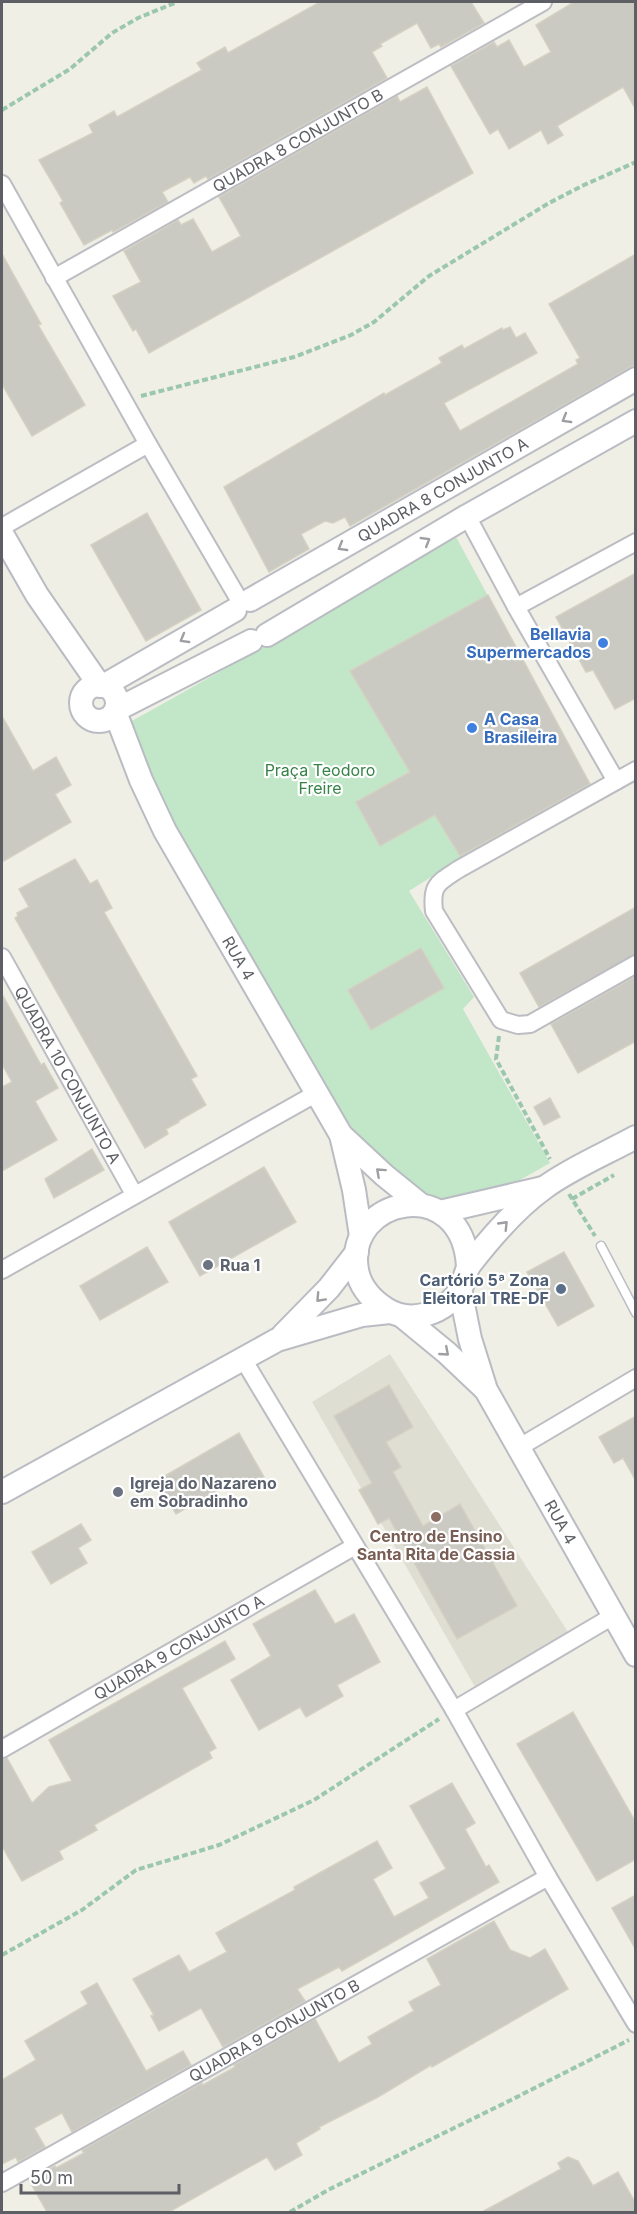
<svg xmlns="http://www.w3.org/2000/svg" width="637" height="2214" font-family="Inter,sans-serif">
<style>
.education{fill:#dfded3}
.green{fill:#c2e6c8}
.building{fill:#cac9c2;stroke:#d4d1c3;stroke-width:1.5}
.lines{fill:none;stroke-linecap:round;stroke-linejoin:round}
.lane-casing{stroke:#bcbdc3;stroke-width:11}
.street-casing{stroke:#bcbdc3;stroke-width:20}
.secondary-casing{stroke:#babcc3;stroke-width:26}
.path{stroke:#9bc7af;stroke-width:4;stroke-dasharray:6 3;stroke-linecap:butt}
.lane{stroke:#fff;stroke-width:8}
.street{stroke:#fff;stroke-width:16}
.secondary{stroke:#fff;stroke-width:22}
.oneway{stroke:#9e9fa3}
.shop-dot{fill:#3f7fe0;stroke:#fff;stroke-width:2}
.worship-dot{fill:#6b7280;stroke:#fff;stroke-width:2}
.service-dot{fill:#5c6f8a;stroke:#fff;stroke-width:2}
.education-dot{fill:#8d6e63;stroke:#fff;stroke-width:2}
.labels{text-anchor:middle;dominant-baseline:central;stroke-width:4.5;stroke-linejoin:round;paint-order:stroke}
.street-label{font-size:16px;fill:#5d5f65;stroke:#fff}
.shop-label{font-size:16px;font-weight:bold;fill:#366cbe;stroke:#fff;text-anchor:end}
.park-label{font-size:16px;fill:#368347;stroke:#fff}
.worship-label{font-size:16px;font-weight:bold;fill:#5b616d;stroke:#fff;text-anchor:start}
.service-label{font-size:16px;font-weight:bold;fill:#4e5e75;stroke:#fff;text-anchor:end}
.education-label{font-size:16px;font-weight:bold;fill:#785e54;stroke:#fff}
</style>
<rect width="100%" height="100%" fill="#efefe5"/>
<!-- education -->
<polygon class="education" points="390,1354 568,1632 541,1651 475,1687 312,1402"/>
<!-- green -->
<path class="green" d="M456,537L591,786L447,867L409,891L474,997L463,1009L550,1163L502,1190L474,1199H426L349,1141L152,783L130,722C239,662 346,598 456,537Z"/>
<!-- building -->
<g class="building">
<polygon points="320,2 471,2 484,23 441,47 439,44 431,48 417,23 380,44 382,46 372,52 387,78 208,179 206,176 194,183 190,177 162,192 168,202 113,232 112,230 84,245 60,203 63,201 39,160 93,133 89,125 114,111 117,117 202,70 197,63 225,47 228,53"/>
<polygon points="574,2 636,2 636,110 623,87 557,126 563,135 548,144 541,130 509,149 498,129 490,134 451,66 494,42 497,47 509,40 524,67 551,52 536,25"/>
<polygon points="427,87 473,173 149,353 136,329 133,331 113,296 141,282 124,251 178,220 181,225 193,219 212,252 241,236 219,197 397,96 400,102"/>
<polygon points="2,254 41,324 38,325 85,405 32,436 2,384"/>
<polygon points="636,254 636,364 350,526 345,517 333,523 325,521 301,534 309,549 269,572 224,487 384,393 385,395 442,363 439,358 462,345 464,349 502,328 503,330 510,327 516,338 525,333 537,353 444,403 460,431 578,364 576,360 580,358 549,304"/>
<polygon points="147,513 201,610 146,641 91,545"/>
<polygon points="636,573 636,698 615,709 593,670 586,672 556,617"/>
<polygon points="488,595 590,784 460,856 435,815 380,846 356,802 410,772 350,671"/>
<polygon points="2,716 33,771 56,757 71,785 55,794 71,822 2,862"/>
<polygon points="75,859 90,884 97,880 112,908 104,912 197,1076 191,1079 206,1105 178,1121 179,1122 166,1129 168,1134 145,1148 15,918 18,916 17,913 29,907 19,889"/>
<polygon points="636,907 636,954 539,1007 520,973"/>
<polygon points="421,948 444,988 371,1030 348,990"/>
<polygon points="636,976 636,1041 578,1073 551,1024"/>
<polygon points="2,994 41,1065 44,1063 58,1088 35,1101 57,1140 2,1171 2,1087 12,1082 2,1064"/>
<polygon points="550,1098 560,1117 544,1125 534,1107"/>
<polygon points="92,1149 104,1170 54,1198 45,1179"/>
<polygon points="264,1167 296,1222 200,1276 169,1222"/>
<polygon points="147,1247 168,1282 100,1320 80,1286"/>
<polygon points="564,1252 594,1306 558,1326 527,1272"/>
<polygon points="389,1385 413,1427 386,1442 401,1467 393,1472 423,1526 460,1504 517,1606 457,1639 389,1518 378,1524 368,1506 359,1490 372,1483 334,1416"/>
<polygon points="636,1416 636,1481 623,1458 614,1463 599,1437"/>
<polygon points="239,1433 264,1477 243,1489 237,1479 176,1514 156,1481"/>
<polygon points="81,1524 91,1540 78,1548 87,1563 51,1584 32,1552"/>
<polygon points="315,1590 335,1624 354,1614 380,1662 337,1685 343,1696 306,1717 300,1707 259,1730 231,1680 271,1656 253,1624"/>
<polygon points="225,1641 235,1659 182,1688 216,1748 209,1752 212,1758 94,1825 97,1830 59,1851 63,1859 22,1881 2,1846 2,1759 7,1758 32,1803 49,1787 72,1781 49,1740"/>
<polygon points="573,1712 636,1823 636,1859 597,1881 517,1744"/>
<polygon points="452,1783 475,1823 465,1829 486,1867 489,1865 499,1882 342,1971 339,1967 297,1989 305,2001 223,2047 201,2008 159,2031 151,2016 154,2015 133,1979 179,1955 189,1972 227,1952 216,1933 295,1890 294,1887 377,1841 392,1868 373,1879 394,1917 429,1898 420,1883 446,1869 410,1806"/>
<polygon points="636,1895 636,1950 612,1908"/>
<polygon points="494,1921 510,1950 530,1958 545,1949 568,1989 432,2067 431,2065 378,2097 319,2127 320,2129 296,2143 302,2155 275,2170 267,2157 169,2212 47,2212 29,2180 55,2166 56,2168 84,2153 82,2150 202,2083 203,2085 235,2067 234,2065 315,2019 339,2063 372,2044 368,2037 414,2011 409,2002 441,1985 427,1959"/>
<polygon points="97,1983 146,2071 183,2051 191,2065 72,2132 62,2113 34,2128 45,2147 18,2162 16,2157 2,2164 2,2080 36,2060 25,2041 88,2004 81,1992"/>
<polygon points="568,2157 578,2161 593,2186 618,2172 636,2204 636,2212 482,2212 561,2169 558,2163"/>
</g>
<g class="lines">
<!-- lane casing -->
<g class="lane-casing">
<polyline id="lane" points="601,1246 636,1313"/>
</g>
<!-- street casing -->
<g class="street-casing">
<g id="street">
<polyline points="2,184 148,444 241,603"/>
<path id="s1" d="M54,278L543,2"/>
<polyline points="467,516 516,607 616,781"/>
<polyline points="2,527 148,444"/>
<polyline points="516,607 636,542"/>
<path d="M636,770L459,869C438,883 431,884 434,911L501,1020L518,1025L530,1024L636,964"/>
<path id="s2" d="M2,957L134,1194"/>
<polyline points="2,1270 317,1093"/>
<polyline points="243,1359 454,1710 548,1877 636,2024"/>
<polyline points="518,1448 636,1378"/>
<polyline points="454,1710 613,1616"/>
<path id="s3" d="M2,1749L355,1546"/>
<path id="s4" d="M2,2183L548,1877"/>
</g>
</g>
<!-- secondary casing -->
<g class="secondary-casing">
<g id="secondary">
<polyline points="2,534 37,595 100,686"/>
<path id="s5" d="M250,600L636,379"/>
<polyline points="267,635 467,516 636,421"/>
<circle cx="99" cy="703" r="18"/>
<polyline points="103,686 235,610"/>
<polyline points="116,710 251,641"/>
<path id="s6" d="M115,712L141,780L165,831L341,1135L354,1190L361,1236"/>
<polyline points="341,1135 384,1175 421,1205"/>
<polyline points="440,1212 543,1188"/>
<path d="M468,1267C463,1172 344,1197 357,1270C360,1287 372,1300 386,1309C411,1325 447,1313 461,1288C465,1280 465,1270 471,1263C492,1236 516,1208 544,1188C569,1169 607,1153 636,1137"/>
<path id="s7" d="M460,1289L470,1339L486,1390L636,1655"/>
<polyline points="402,1316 447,1353 484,1388"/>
<polyline points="283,1335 329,1288 357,1252"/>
<polyline points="2,1492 277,1340 362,1315 390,1312"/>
</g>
</g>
<!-- path -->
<g class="path">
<polyline points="2,110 70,69 112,33 138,18 177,2"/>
<polyline points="141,396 294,357 351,335 374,322 429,276 462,256 549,203 584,185 636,162"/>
<polyline points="499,1036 496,1059 550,1159"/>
<polyline points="569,1194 595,1236"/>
<polyline points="572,1199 614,1175"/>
<polyline points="2,1955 82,1910 136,1870 219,1845 314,1800 439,1719"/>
<polyline points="290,2212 328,2190 513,2099 629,2040"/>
</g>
<!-- lane -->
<use href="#lane" class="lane"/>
<!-- street -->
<use href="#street" class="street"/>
<!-- secondary -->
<use href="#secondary" class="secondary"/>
</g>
<!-- one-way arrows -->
<defs><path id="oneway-chevron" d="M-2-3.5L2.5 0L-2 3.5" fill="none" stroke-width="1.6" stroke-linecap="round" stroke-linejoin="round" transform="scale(1.5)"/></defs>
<g class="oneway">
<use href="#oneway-chevron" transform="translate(566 419) rotate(150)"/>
<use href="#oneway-chevron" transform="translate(426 541) rotate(-31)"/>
<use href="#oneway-chevron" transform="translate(342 547) rotate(150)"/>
<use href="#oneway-chevron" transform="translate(184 639) rotate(150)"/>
<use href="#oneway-chevron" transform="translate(380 1172) rotate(-138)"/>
<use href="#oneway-chevron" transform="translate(504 1225) rotate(-46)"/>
<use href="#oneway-chevron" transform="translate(320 1298) rotate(133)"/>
<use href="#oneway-chevron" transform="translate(445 1352) rotate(41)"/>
</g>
<!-- markers -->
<g class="shop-dot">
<circle cx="603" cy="643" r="6"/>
<circle cx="472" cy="728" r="6"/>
</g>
<g class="worship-dot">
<circle cx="208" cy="1265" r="6"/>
<circle cx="118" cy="1492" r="6"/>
</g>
<circle class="service-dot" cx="561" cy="1289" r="6"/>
<circle class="education-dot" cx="436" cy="1517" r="6"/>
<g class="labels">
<!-- street labels -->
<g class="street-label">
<text stroke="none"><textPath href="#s1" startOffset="280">QUADRA 8 CONJUNTO B</textPath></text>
<text stroke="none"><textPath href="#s5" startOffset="222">QUADRA 8 CONJUNTO A</textPath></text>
<text stroke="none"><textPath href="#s6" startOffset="276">RUA 4</textPath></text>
<text stroke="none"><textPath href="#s2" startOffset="135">QUADRA 10 CONJUNTO A</textPath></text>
<text stroke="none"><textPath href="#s7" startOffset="256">RUA 4</textPath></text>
<text stroke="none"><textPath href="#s3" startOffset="204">QUADRA 9 CONJUNTO A</textPath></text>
<text stroke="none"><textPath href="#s4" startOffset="312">QUADRA 9 CONJUNTO B</textPath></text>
</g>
<!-- shop labels -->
<g class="shop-label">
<text x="591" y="634">Bellavia<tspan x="591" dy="18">Supermercados</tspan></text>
<text x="484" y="719" text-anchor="start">A Casa<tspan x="484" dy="18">Brasileira</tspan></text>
</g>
<!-- park labels -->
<g class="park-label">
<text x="320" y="770">Praça Teodoro<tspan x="320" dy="18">Freire</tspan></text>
</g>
<!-- worship labels -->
<g class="worship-label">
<text x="220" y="1265">Rua 1</text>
<text x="130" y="1483">Igreja do Nazareno<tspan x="130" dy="18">em Sobradinho</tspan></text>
</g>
<!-- service labels -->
<g class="service-label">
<text x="549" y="1280">Cartório 5ª Zona<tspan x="549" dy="18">Eleitoral TRE-DF</tspan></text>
</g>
<!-- education labels -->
<g class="education-label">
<text x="436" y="1536">Centro de Ensino<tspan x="436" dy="18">Santa Rita de Cassia</tspan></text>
</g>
</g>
<!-- border -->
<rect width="637" height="2214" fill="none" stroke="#5d5f65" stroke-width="6"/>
<!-- scale -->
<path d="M21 2184v9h158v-9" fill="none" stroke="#5d5f65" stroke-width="3"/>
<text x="30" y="2184" font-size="18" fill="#5d5f65" stroke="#ffffff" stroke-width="4.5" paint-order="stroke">50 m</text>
</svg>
